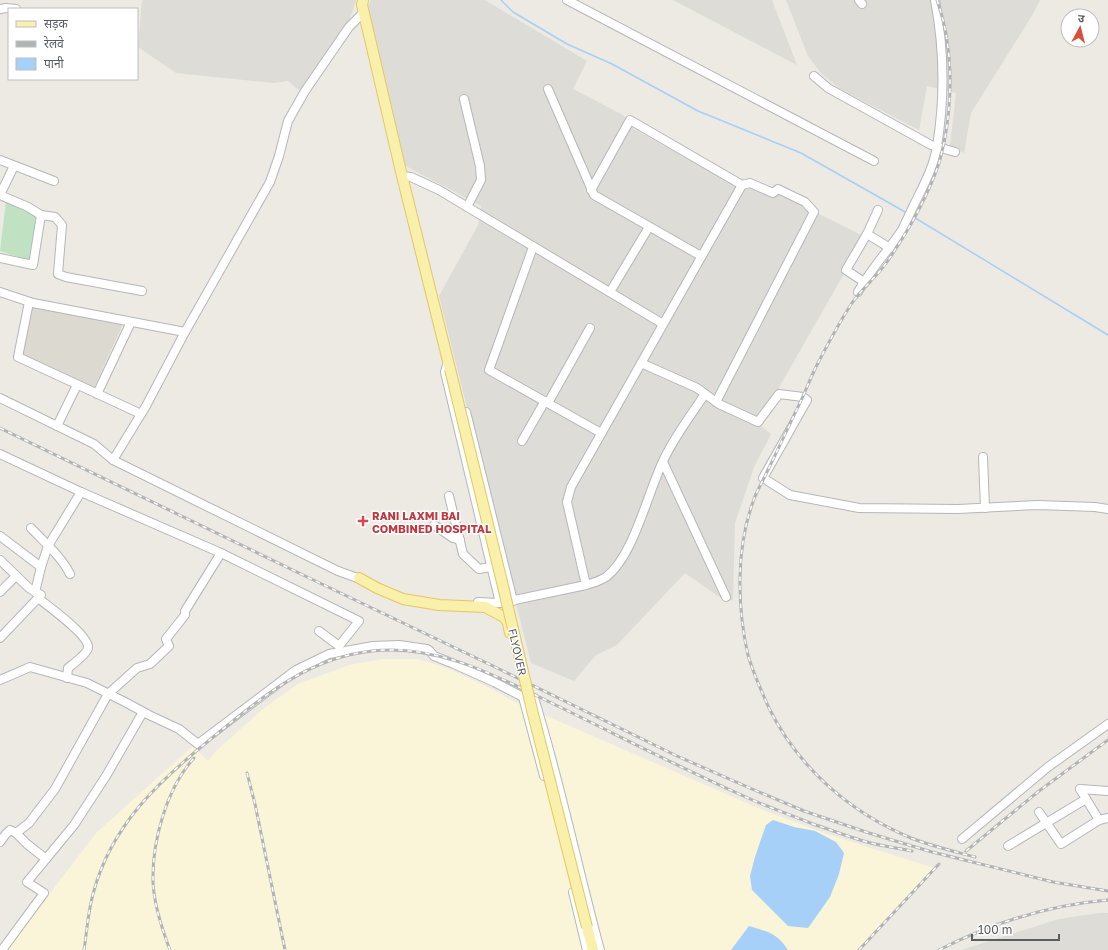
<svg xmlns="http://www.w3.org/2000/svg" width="1108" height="950" font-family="'Golos Text','Noto Sans Devanagari',sans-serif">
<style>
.commercial{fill:#faf4d8}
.industrial{fill:#dddcd6}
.education{fill:#dbd9d0}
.green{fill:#c0e2c2}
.water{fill:#a6d0f8}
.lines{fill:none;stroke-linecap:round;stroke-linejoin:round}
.stream{stroke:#a6d0f8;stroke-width:1.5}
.minor-casing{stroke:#b4b7bb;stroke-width:10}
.major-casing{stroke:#e5c761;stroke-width:12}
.minor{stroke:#fff;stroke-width:8}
.major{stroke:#f8f0ab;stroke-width:10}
.rail-casing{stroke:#b2b3b3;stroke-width:3}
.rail{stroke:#fff;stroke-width:1.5;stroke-dasharray:4.5;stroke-linecap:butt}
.major-bridge-casing{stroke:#e5c761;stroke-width:12;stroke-linecap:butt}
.major-bridge{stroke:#f8f0ab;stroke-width:10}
.health-dot{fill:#e0444e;stroke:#fff;stroke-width:1.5}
.labels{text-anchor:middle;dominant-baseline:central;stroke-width:3;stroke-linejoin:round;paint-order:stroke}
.health-label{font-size:11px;font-weight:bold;fill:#be3a42;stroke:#fff;text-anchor:start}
.street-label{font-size:11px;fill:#5a5d61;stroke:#fff}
</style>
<rect width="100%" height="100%" fill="#eceae2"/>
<!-- commercial -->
<polygon class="commercial" points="383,659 418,659 447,668 484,685 517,703 763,810 827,834 937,869 880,926 859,950 6,950 97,832 193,746 208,761 217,750 264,708 298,684 349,665"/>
<!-- industrial -->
<g class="industrial">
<polygon points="142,0 356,0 350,19 300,91 288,81 274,83 176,73 138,47"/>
<polygon points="371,0 485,0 587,61 573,89 623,115 634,129 736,186 753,181 865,237 777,391 760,425 771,434 754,467 735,523 733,600 725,601 685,573 617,645 596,655 574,681 531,663 439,296 478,225 481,206 404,165 372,30 368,6"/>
<polygon points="673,0 772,0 797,65"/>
<polygon points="786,0 1040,0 1033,14 971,113 964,153 950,146 956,93 927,86 919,130 840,89 821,73 808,56"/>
<polygon points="1100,913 1108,913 1108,950 961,950 1059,919"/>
</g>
<!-- education -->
<polygon class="education" points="31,307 123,324 94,388 22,354"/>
<!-- green -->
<polygon class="green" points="6,201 36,216 31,261 0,251"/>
<!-- water -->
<g class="water">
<polygon points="773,820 794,827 815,831 836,842 844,853 839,874 830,897 808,928 788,926 752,890 750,876 755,857 766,825"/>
<path d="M749,926C768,932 777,933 788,950H731Z"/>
</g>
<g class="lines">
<!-- stream -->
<g class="stream">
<polyline points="501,0 513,12 567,44 612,64 698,111 801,153 907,213"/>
<polyline points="912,216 1108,335"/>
</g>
<!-- minor casing -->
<g class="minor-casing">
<g id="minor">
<polyline points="567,0 874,161"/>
<polyline points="859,0 862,4"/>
<polyline points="0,9 6,8 16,9"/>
<polyline points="814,76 828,88 931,145 955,152"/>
<polyline points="548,89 594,195 701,256"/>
<polyline points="464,99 480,166 481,180 467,207"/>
<polyline points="0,160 54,181"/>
<polyline points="402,176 411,177 439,190 663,324"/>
<polyline points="591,190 630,120 742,185 750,183 773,193 778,189 805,202 814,212 716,402"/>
<polyline points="0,195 28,207 41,215 55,217 62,225 58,274 66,277 142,291"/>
<polyline points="0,195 14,166"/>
<polyline points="867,234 890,248"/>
<polyline points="533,247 489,370 601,433"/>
<polyline points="0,258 33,265 41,215"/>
<polyline points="864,282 846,270 867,234 878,210"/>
<polyline points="0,292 33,303 185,332"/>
<polyline points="610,292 649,227"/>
<path d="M858,292C870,270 888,251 902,230C906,222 910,213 914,205C923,186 934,167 937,146C945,98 944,48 935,0"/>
<polyline points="29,302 18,357 141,414"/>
<polyline points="448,362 445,372 500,603"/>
<polyline points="641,363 697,388 719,404 758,422 779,394 803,397 807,400 763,478 790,495 859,508 958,509 1037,505 1095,507 1108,509"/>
<polyline points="97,394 131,322"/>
<polyline points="0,398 94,444 113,460 338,571 363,580"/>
<polyline points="548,403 590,328"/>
<polyline points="466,412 513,601"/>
<polyline points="57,426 77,385"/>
<polyline points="522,441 545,401"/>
<polyline points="0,454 81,492 221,553"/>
<polyline points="983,457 985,508"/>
<polyline points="113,460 146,406 185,332 270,182 279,156 288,121 305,91 349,27 364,12"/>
<polyline points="663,462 726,597"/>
<polyline points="449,496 463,554 479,569 491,567"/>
<polyline points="434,525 453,538 460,540"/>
<path d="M31,528C44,542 61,556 70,574"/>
<polyline points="0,536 41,567"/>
<polyline points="0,560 29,588 41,595 0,638"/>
<polyline points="586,585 567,502 571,487 742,185"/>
<polyline points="0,592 16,576"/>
<polyline points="35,592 41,567 48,546 81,492"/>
<path d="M38,598C48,606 90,636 88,648C87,654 73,664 68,668L67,678"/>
<path d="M478,602L500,603L586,585C593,583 600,581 606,577C634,556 648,491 664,459C675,436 691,415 705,394"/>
<polyline points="0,680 30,667 87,683 125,702 149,715 179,729 198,744 296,670 329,654 373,646 399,645 427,649 430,651 434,656 454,664 494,682 523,697"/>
<path d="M544,776L523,697L526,696L534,698C560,781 577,866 600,950"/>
<polyline points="1080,789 1099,820"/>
<polyline points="1080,789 1108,791"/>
<polyline points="1039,812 1061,844 1099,820 1108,818"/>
<polyline points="16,833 29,823 55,789 108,694 137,668 150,664 169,646 166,639 185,615 185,611 221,553 359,621 339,646 319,631"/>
<polyline points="962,839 1048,767 1108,724"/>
<polyline points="0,842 5,835 10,830 16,833 27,844 46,859"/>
<polyline points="1008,846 1086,799"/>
<polyline points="573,892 587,950"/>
<polyline points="2,950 44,893 27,882 74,825 106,776 143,712"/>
</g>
</g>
<!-- major casing -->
<g class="major-casing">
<g id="major">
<polyline points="363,0 362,5 402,176 450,369"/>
<polyline points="359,578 377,588 403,599 439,605 485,607 504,617 508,623 510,633"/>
<polyline points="587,927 593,950"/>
</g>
</g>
<!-- minor -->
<use href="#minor" class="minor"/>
<!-- major -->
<use href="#major" class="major"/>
<!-- rail casing -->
<g class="rail-casing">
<g id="rail">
<path d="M937,0C953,45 953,97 944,143C942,150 941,157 939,163C928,196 908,231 889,259C879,275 863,287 852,303C840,321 829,342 819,361C810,378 804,396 795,413C786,433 776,453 766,474C762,483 756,492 753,502C736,548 737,607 748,655C753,673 761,690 769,708C798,767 849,812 911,838C931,846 953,851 975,857"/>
<polyline points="0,428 303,575 493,666 677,756 752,789 804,811 869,833 932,852 1053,882 1108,891"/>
<polyline points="247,773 255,804 285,950"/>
<polyline points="966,851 1039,791 1108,740"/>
<path d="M84,950C87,931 88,912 93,894C111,825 159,781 212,738C261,698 307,658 372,651C442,643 505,681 566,710C623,738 679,767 737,793C762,805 788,814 813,824C831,830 849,837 867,842C882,846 897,848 912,851"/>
<path d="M170,950C162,929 154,905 153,882C152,842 166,789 194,758"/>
<polyline points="859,950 939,864"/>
<path d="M939,950C992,923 1049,905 1108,900"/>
</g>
</g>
<!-- rail -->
<use href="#rail" class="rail"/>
<!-- major-bridge casing -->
<g class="major-bridge-casing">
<polyline id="major-bridge" points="450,369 502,582 532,710 587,927"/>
</g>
<!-- major-bridge -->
<use href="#major-bridge" class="major-bridge"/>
</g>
<!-- markers -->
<path class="health-dot" d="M361 515h4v4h4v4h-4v4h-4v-4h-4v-4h4z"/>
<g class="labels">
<!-- health labels -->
<g class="health-label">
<text x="372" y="515">RANI LAXMI BAI<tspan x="372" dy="13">COMBINED HOSPITAL</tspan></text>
</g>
<!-- street labels -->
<g class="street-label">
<text transform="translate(518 652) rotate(77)">FLYOVER</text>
</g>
</g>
<!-- legend -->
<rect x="8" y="8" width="130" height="72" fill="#ffffff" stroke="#bdbec0"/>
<rect x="16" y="21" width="20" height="6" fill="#f8f0ab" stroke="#bdbec0"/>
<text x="44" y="28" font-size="12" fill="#5a5d61">सड़क</text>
<rect x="16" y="41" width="20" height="6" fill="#b2b3b3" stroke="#bdbec0"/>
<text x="44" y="48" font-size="12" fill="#5a5d61">रेलवे</text>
<rect x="16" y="58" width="20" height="12" fill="#a6d0f8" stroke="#bdbec0"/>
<text x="44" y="68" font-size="12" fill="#5a5d61">पानी</text>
<!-- north arrow -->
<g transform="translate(1080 28) rotate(7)"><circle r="19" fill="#ffffff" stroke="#bdbec0"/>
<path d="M0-3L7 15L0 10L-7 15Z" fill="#da4e39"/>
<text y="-6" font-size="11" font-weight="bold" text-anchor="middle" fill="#5a5d61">उ</text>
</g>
<!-- scale -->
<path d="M972 934v6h87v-6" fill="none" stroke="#5a5d61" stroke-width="2"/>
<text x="978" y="934" font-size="12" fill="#5a5d61" stroke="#ffffff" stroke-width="3" paint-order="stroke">100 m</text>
</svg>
